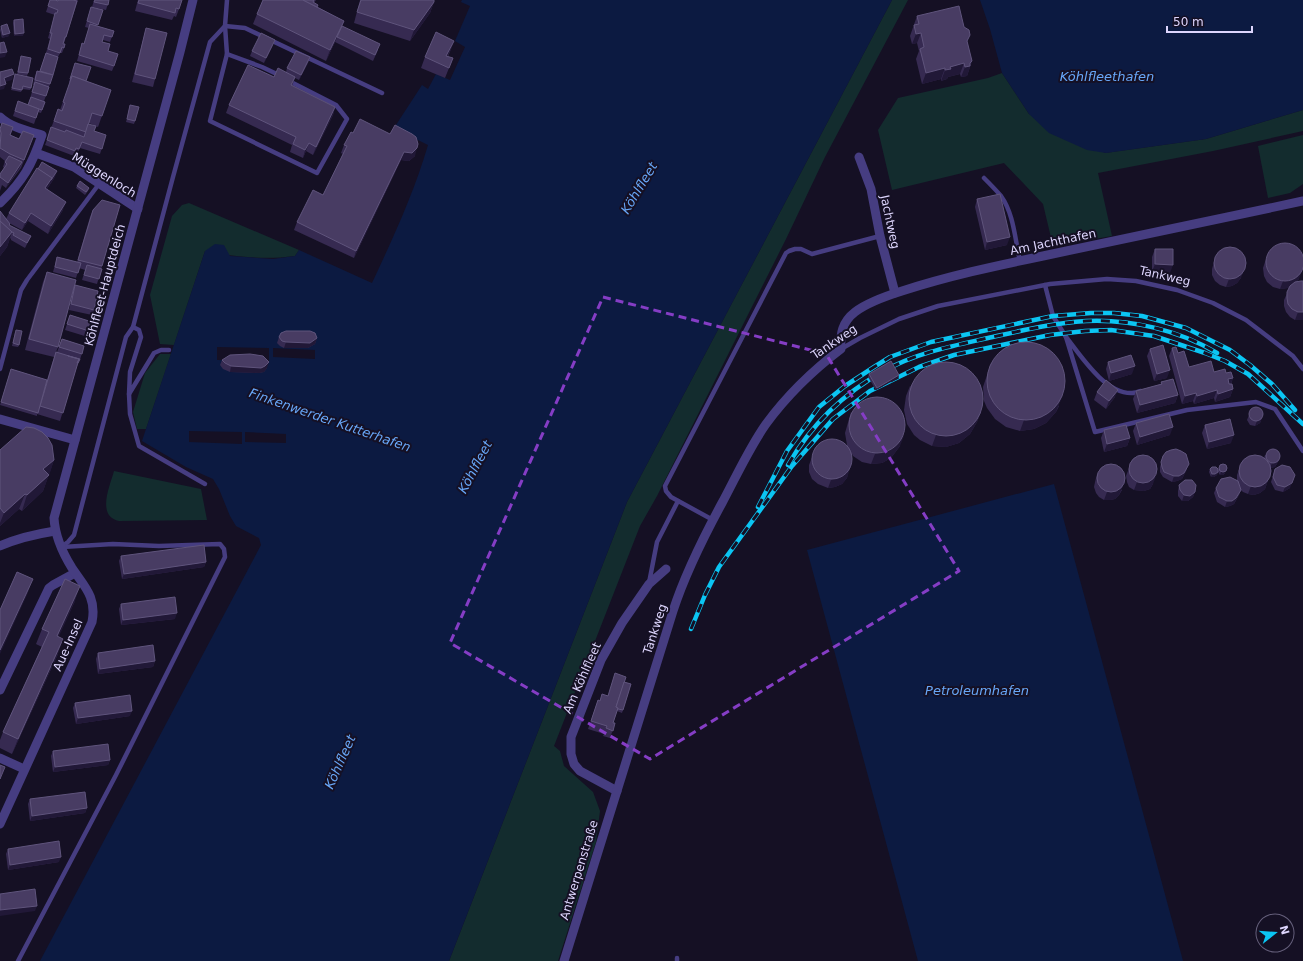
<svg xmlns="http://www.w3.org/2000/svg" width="1303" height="961" font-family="'DejaVu Sans',sans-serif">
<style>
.green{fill:#132c2e}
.water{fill:#0c1a41}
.pier{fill:#151024}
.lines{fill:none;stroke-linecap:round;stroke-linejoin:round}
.service{stroke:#463d81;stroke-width:4.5}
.minor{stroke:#463d81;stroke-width:9}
.rail-casing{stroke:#0bc5f3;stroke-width:4.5}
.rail{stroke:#151024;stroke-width:3;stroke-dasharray:9;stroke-linecap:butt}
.wall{fill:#362a51}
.shaded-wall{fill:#211837}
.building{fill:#483c63;stroke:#5f547c}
.marked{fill:none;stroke:#853dc5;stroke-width:3;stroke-dasharray:8 5;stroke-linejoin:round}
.labels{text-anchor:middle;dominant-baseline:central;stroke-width:4;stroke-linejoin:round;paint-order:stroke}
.street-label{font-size:12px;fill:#ddd5fd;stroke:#151024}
.water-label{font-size:13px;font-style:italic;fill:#68a7f8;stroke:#151024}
</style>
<rect width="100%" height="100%" fill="#151024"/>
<!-- green -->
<g class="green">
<polygon points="892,0 908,0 825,157 786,239 657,496 640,526 554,746 560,751 564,766 593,792 600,811 596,842 558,961 449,961 627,502"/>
<polygon points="1002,73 1029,114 1105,153 1206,139 1303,110 1303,131 1213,151 1098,173 1112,236 1053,246 1043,204 1004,163 892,190 878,130 898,98 988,78"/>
<polygon points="1303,135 1303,184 1290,193 1268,198 1258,146"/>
<path d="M189,203L299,250L295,256C264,260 235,257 205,251L174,345L160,344L150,295L172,216L182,205Z"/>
<polygon points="160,354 171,354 146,429 137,429 133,412 145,373"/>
<path d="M114,471L201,489L207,520L119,521C96,516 110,486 114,471Z"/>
</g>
<!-- water -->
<g class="water">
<path d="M462,0H892L627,502L449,961H40L261,545L259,538L236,526L230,516L219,489L213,479L186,467L142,441L205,251L215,244L224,245L230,256L273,259L295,256L299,250L372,283C393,238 414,193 428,145L394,128L422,85L428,89L436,74L450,80L465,47L455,41L470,6L461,2Z"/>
<polygon points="980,0 1303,0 1303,110 1206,139 1106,153 1087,150 1049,133 1029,114 1002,73 990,29"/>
<polygon points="1054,484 1183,961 918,961 807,550"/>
</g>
<!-- pier -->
<g class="pier">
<polygon points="217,347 269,348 269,361 217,360"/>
<polygon points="273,348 315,350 315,359 273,357"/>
<polygon points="189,431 242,432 242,444 189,442"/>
<polygon points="245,432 286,434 286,443 245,442"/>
</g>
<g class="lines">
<!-- service -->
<g class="service">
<polyline points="227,0 225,26 227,54 210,121 317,173 347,119 336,105 289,81"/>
<polyline points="227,54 262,67 281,76"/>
<path d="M984,178C990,184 996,190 1001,196C1014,214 1015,240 1020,261"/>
<polyline points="1045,285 1053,316 1066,337"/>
<polyline points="133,327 139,330 141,337 130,372 129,394 154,353 161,350 169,350"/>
<polyline points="841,349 860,338 899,319 938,306 1050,284 1107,279 1136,281 1177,290 1213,303 1246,320 1293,356 1303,369"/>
<polyline points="0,369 21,290 27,280 99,184"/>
<path d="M1141,391C1138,392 1135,393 1132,393C1105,394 1081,356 1066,337L1095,432L1187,410L1256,402L1275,409L1303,451"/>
<polyline points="129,394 130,414 139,446 205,484"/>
<polyline points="713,520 671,497 666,491 665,486 786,253 789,251 795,249 801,249 812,254 880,236"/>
<polyline points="61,547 68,542 74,535 126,337 133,327 173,177 210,42 225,26 245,28 382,93"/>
<polyline points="649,583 657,542 678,501"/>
<polyline points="18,961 116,775 225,557 224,549 220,544 159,546 113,544 62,547"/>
<polyline points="677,961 677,958"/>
</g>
<!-- minor -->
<g class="minor">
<path d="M0,117C10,127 28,131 42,135C32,165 23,181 0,203"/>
<polyline points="36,153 74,167 138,209"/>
<polyline points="859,157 871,189 880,236 895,293"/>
<polyline points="0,419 75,440"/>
<path d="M0,546C18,538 36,534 55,531"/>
<polyline points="0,690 49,588 53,585 75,573"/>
<polyline points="0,758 24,769"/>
<polyline points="617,791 580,771 574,764 571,754 571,737 601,660 622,623 649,584 666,569"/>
<path d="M0,824L92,622C97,597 84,586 72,568C62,552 55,536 54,518L180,52L193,0"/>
<path d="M564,961L673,611C685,574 703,538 722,503C736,477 749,448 766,424C788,394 812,371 841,349C840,334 842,322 855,312C868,302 886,296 902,291C948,276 995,266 1043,256C1130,238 1216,219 1303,201"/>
</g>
<!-- rail casing -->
<g class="rail-casing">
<g id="rail">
<path d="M788,465C811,425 844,393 884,371C916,353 952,346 988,338C1020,331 1053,323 1086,321C1131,319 1179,330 1217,353"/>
<polyline points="758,507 787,451 819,407 845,386 874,367 890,357 931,342 1053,316 1091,313 1114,313 1142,316 1186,328 1230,350 1250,365 1272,384 1295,410"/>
<polyline points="691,629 705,595 719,567 792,466 833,419 870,391 919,367 954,355 1050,335 1085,331 1111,330 1154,336 1205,353 1225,361 1248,374 1303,424"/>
</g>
</g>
<!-- rail -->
<use href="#rail" class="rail"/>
</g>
<!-- wall -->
<g class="wall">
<polygon points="50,0 58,1 58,0 78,0 66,37 64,43 63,42 64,48 62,53 60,53 58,57 50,84 44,101 45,102 41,113 38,112 34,124 13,116 18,101 28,105 34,85 33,85 35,76 37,71 40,71 46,53 50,39 48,38 55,15 46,12"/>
<polygon points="94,0 109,0 106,10 92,7"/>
<polygon points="138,0 182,0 179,9 176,17 174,16 172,20 135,11"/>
<polygon points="263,0 316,0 314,3 318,7 344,21 342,26 378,50 373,61 335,42 326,61 253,24 257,14"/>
<polygon points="360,0 434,0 434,2 430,13 410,41 354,23"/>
<polygon points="91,7 103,10 97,26 114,31 110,42 103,40 102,42 108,51 114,66 112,71 77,61 82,43 84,44 89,28 85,27"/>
<polygon points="917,16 967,42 972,61 967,76 961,77 960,74 948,77 947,79 941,81 941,79 922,84 916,59 919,51 917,43 912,44 910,36"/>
<polygon points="14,20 23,36 14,36 13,23"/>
<polygon points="1,26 9,36 2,38 0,30"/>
<polygon points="146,28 155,79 153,87 132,82 144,36"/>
<polygon points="454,41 448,57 453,58 445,78 421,68 425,57"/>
<polygon points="273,45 264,63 250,56 252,51"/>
<polygon points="21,56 28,73 27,76 17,74"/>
<polygon points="310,57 308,63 299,80 295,78 292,86 335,107 333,115 313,155 306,151 303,158 290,152 292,145 226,113 229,105 274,77 286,72 287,68"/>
<polygon points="75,63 86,81 111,90 98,127 89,123 88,124 94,131 106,135 100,154 80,148 77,154 74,153 74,156 45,145 58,109 60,110 70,82 69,82"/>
<polygon points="15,74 31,88 30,90 22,89 21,92 11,90"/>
<polygon points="130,105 135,121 134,124 126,122"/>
<polygon points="0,129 10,135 31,143 21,168 6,188 2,185 0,191 0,174 4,168 3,167 5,161 0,157"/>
<polygon points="344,145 415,156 409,161 401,160 354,258 294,230 297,222 323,195 343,154 341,153"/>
<polygon points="55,177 47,189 63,210 48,234 28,221 22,230 9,223 9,226 31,236 25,248 11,240 11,239 10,238 7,247 0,256 0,211 6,219 9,213"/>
<polygon points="77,186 89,188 88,191 85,195 76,188"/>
<polygon points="977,199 1007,245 985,250 975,207"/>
<polygon points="93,210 102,266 97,284 82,280 85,270 79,268 76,278 53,272 57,257 77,262 90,217"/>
<polygon points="1155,249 1170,273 1152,272 1152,257"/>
<polygon points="1268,253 1299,279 1296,282 1303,281 1303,320 1295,320 1290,317 1286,312 1284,306 1284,300 1290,287 1288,288 1280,289 1273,287 1267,282 1264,276 1263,268"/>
<polygon points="1216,255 1241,278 1237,283 1232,286 1226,287 1220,285 1215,281 1212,275 1212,269"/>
<polygon points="47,272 58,347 56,352 57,352 62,339 84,346 80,360 77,366 60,421 37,414 37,416 0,405 11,369 47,380 54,357 25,350 43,282"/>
<polygon points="75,285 94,310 92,315 69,310 73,290"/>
<polygon points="70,315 92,322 88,337 65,330"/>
<polygon points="15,332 19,345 18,347 12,346"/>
<polygon points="279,337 317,338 315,344 308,348 284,348 280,346 277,343"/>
<polygon points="1172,348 1178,353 1189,367 1214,372 1226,373 1233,378 1231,384 1233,389 1230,397 1215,402 1214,398 1194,404 1193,401 1182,404 1169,356"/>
<polygon points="1150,349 1167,378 1154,381 1147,356"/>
<polygon points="222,360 267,368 264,372 259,373 230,372 223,369 220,365"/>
<polygon points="1108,362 1132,374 1109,381 1106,369"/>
<polygon points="991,363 1059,406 1056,412 1046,423 1034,429 1020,431 1006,427 995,419 987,408 984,401 983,387"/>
<polygon points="869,374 899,375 898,378 876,390 868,377"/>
<polygon points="1161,382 1178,395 1175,403 1137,413 1133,399 1136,391 1161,384"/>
<polygon points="910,386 981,412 977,422 970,434 959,443 946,447 932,446 920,440 914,435 907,424 904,410 906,396"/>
<polygon points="1097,392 1115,397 1106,409 1094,400"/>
<polygon points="1251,410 1262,418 1260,423 1255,426 1250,425 1247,420"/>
<polygon points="851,412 900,446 891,458 882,463 871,464 862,462 853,456 852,454 847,478 842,484 835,487 828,488 818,484 812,479 809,472 809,465 816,447 847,445 845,433"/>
<polygon points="1136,423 1170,435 1137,445 1133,431"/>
<polygon points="1205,425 1231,443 1207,449 1202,433"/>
<polygon points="1104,430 1130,438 1127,446 1104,452 1101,438"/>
<polygon points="0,450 54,460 43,491 22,511 19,509 0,526"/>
<polygon points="1265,455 1280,457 1278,462 1275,467 1270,468 1267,483 1265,489 1260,493 1254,495 1248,494 1243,492 1240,489 1241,490 1239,495 1234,504 1230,506 1225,507 1217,502 1214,493 1216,488 1237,480 1237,475 1240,467 1264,458"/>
<polygon points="1163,456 1187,469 1182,479 1177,481 1172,482 1163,477 1160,472 1160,467"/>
<polygon points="1131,463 1153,484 1150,489 1144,491 1134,490 1129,487 1127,482 1126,476"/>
<polygon points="1219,467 1225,473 1223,475 1220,475 1218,472"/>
<polygon points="1210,469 1218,472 1217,475 1214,477 1211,477 1209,472"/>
<polygon points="1275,469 1290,488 1283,492 1275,490 1271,482"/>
<polygon points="1097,474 1122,490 1119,495 1115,499 1110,500 1104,500 1099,497 1096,493 1094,487 1095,482"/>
<polygon points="1179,485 1195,492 1193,497 1188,501 1182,501 1178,496 1178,491"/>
<polygon points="121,556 206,562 204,567 122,579 119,561"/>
<polygon points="75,601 58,637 58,654 12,754 0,748 0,740 3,732 42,647 36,644 42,629"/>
<polygon points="121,604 175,619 121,625 119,609"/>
<polygon points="98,653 155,661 153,667 98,674 96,659"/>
<polygon points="624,682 631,684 622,713 617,711 613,723 615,723 610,738 603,736 604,734 588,729 598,700 600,701 607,696"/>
<polygon points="75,703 130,716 76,724 73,708"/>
<polygon points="53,751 110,760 108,765 53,772 51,756"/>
<polygon points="30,799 87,808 85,813 30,821 28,804"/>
<polygon points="8,849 59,862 8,870 6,854"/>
</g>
<!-- shaded-wall -->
<g class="shaded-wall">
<polygon points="434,2 430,13 410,41 414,30"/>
<polygon points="344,21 341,31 337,37 335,42 326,61 330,50"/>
<polygon points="10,33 9,36 2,38 3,35"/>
<polygon points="24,33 23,36 14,36 15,34"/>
<polygon points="921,33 917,43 912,44 916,34"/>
<polygon points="275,40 273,45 264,63 266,58"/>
<polygon points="454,41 450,51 443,67 446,56"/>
<polygon points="7,52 5,57 0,58 0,53"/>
<polygon points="310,57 308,63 299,80 301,75"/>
<polygon points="972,61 967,76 961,77 965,67"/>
<polygon points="964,63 960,74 948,77 947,79 941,81 945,70 950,67"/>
<polygon points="945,68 941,79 922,84 926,73"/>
<polygon points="14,74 12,80 2,83 4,78"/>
<polygon points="6,84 4,89 0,90 0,86"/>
<polygon points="335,107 333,115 313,155 316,147"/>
<polygon points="309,143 306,151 303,158 305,150"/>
<polygon points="417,148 415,156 409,161 401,160 354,258 356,251 404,152"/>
<polygon points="22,162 20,167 6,188 8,183"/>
<polygon points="57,171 55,177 42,196 45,188"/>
<polygon points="66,202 63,210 48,234 51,226"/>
<polygon points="31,213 28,221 22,230 25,223"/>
<polygon points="12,232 7,247 0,256 0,247"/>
<polygon points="1010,237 1007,245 985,250 987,242"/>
<polygon points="1155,264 1173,265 1170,273 1152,272"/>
<polygon points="1244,270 1241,278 1237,283 1232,286 1226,287 1229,279"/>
<polygon points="1302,271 1299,279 1294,285 1288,288 1280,289 1283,281"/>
<polygon points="1298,312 1303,312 1303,320 1295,320"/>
<polygon points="317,338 315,344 308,348 284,348 286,342"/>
<polygon points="269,362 267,368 264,372 259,373 230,372 231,366"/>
<polygon points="1135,366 1132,374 1109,381 1111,373"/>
<polygon points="1170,370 1167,378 1154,381 1157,374"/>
<polygon points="899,375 898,378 876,390 877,388"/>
<polygon points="1233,378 1230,386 1228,379"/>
<polygon points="1233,389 1230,397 1215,402 1218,394"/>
<polygon points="1118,390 1115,397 1106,409 1109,401"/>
<polygon points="1217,390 1214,398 1194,404 1197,396"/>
<polygon points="1196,393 1193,401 1182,404 1185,396"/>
<polygon points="1063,395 1056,412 1046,423 1034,429 1020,431 1024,420"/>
<polygon points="1178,395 1175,403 1137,413 1140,405"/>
<polygon points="981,412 977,422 970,434 959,443 946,447 932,446 936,435"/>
<polygon points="1262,418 1260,423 1255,426 1257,421"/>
<polygon points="1173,427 1170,435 1137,445 1140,437"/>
<polygon points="1234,435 1231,443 1207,449 1209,442"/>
<polygon points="904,436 900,446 891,458 882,463 871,464 875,454"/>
<polygon points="1130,438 1127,446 1104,452 1107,444"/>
<polygon points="1280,457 1278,462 1275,467 1270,468 1272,463"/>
<polygon points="54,460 49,476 43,469"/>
<polygon points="852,463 847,478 842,484 835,487 828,488 831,480"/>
<polygon points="1189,464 1182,479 1177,481 1172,482 1174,476"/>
<polygon points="1226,470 1225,473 1223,475 1220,475 1221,472"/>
<polygon points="1218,472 1217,475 1214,477 1211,477 1212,474"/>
<polygon points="49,475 43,491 22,511 27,495"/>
<polygon points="1270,475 1265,489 1260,493 1254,495 1248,494 1251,486"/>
<polygon points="1156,476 1153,484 1150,489 1144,491 1134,490 1137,482"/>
<polygon points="1125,482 1119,495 1115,499 1110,500 1104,500 1107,492"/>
<polygon points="1292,483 1290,488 1283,492 1285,487"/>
<polygon points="1241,490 1234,504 1230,506 1225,507 1227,501"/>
<polygon points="1195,492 1193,497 1188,501 1182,501 1184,495"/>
<polygon points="25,494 19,509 0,526 0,523 4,513"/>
<polygon points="206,562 204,567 122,579 124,574"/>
<polygon points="33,579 27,595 0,654 0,650"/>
<polygon points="80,586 75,601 52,652 57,636"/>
<polygon points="177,613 175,619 121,625 123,620"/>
<polygon points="63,639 58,654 12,754 18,739"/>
<polygon points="155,661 153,667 98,674 100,669"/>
<polygon points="132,711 130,716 76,724 78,718"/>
<polygon points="110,760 108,765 53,772 55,767"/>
<polygon points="87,808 85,813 30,821 32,816"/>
<polygon points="61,857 59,862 8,870 10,865"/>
<polygon points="37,906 35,911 0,916 0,910"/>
</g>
<!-- building -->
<g class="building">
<polygon points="50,0 55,0 58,1 58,0 73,0 77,1 66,37 65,37 63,44 65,44 64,48 62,47 60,53 48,49 52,33 50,33 55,13 57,13 58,10 48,6"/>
<polygon points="95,0 109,0 108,5 94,2"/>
<polygon points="139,0 182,0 179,9 176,8 175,13 138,3"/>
<polygon points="263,0 303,0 344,21 330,50 257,14"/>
<polygon points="303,0 314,0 313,2 318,5 317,7"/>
<polygon points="361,0 434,0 434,2 414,30 357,12"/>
<polygon points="959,6 964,27 969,30 970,35 967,41 972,61 970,63 970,66 965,67 964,63 950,67 951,69 945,70 945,68 926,73 920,49 924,47 921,33 916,34 914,25 919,24 917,16"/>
<polygon points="91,7 103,10 98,25 87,21"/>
<polygon points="23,19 24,33 15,34 14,20"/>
<polygon points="7,24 10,33 3,35 1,26"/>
<polygon points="90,24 114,31 112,37 104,35 102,42 110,44 108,51 118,54 114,66 79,55 82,43 84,44"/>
<polygon points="342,26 380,44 375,55 337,37"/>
<polygon points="146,28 167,33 155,79 135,74"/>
<polygon points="436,32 454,41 446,56 453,58 449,68 425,57"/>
<polygon points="261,33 275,40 266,58 252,51"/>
<polygon points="4,42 7,52 0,53 0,43"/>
<polygon points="296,51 310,57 301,75 287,68"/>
<polygon points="46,53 58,57 53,75 40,71"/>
<polygon points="21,56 31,58 28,73 18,72"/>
<polygon points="75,63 91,67 86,81 72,76 71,80 70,79"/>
<polygon points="248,65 274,77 278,68 295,77 291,85 335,107 316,147 309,143 305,150 293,144 296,137 229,105"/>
<polygon points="12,69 14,74 4,78 6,84 0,86 0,72"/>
<polygon points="37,71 53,75 50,84 35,80"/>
<polygon points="15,74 33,78 31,88 23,86 22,90 12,88"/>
<polygon points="72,76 111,90 102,116 92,113 86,132 54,121 58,109 62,111 65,103 63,102"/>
<polygon points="35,82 49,87 46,96 32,92"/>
<polygon points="31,97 45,102 42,110 39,109 28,105"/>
<polygon points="18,101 39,109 36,118 15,111"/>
<polygon points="130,105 139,107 135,121 127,119"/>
<polygon points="360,119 390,134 395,125 412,134 416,137 418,144 417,148 412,153 404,152 356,251 297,222 313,190 323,195 347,146 344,145 351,132 353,133"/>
<polygon points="2,123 13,127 10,135 19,139 23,131 34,135 24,160 10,154 0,148 1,133 0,129"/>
<polygon points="88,124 96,126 94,131 106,135 102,149 82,142 79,149 76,148 75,151 47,140 51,127 65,132 66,130 84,137"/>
<polygon points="9,156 22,162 8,183 0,177 0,174 7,164 5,162"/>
<polygon points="42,162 57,171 51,180 52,178 38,169"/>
<polygon points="37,168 52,178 45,188 66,202 51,226 31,213 25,223 9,213"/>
<polygon points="80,181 89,188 86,192 77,186"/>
<polygon points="1000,194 1010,237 987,242 977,199"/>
<polygon points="102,200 120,205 102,266 78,260 93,210"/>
<polygon points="0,211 10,224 9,225 31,236 27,243 13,235 14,233 12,232 0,221"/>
<polygon points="0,221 12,232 0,247"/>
<circle cx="1285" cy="262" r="19"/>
<circle cx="1230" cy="263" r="16"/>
<polygon points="1155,249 1173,249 1173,265 1155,264"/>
<polygon points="57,257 81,263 78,273 55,267"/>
<polygon points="87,265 102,269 99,279 84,275"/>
<polygon points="47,272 76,280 58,347 29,339"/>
<polygon points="1301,281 1303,281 1303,312 1298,312 1292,309 1288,304 1287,298 1287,292 1290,286 1295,282"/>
<polygon points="75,285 98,291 94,310 71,304"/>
<polygon points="70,315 92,322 89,331 67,324"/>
<polygon points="16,330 22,331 19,345 13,343"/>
<polygon points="286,331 310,331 315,333 317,338 310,343 286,342 282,341 279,337 281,333"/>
<polygon points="62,339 84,346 82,354 59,347"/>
<circle cx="1026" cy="381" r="39"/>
<polygon points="1163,345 1170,370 1157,374 1150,349"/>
<polygon points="1176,347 1178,353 1184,351 1189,367 1211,361 1214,372 1225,369 1226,373 1231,372 1233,378 1228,379 1229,384 1232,384 1233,389 1218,394 1217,390 1197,396 1196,393 1185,396 1172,348"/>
<polygon points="56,352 79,359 63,413 40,406"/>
<polygon points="250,354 263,356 269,362 265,366 261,368 231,366 225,363 222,360 230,355"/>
<polygon points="1131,355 1135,366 1111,373 1108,362"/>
<polygon points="68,356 80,359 78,363 77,363 79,359"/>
<polygon points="891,361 899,375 877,388 869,374"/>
<circle cx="946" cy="399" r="37"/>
<polygon points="11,369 47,380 38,413 1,402"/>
<polygon points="1173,379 1178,395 1140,405 1136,391 1162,384 1161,382"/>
<polygon points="1106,380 1118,390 1109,401 1097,392"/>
<circle cx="877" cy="425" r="28"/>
<circle cx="1256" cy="414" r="7"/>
<polygon points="1169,414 1173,427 1140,437 1136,423"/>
<polygon points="1230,419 1234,435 1209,442 1205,425"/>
<polygon points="1126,425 1130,438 1107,444 1104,430"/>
<polygon points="26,427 34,428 42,432 48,438 52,445 54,460 43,469 49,475 27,495 25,494 4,513 0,508 0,450"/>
<circle cx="832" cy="459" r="20"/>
<circle cx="1273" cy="456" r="7"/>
<polygon points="1176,449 1181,451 1186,454 1189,464 1184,473 1179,476 1174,476 1164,472 1162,467 1161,462 1163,456 1166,452 1171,450"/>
<circle cx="1143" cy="469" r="14"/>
<circle cx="1255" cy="471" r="16"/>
<circle cx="1111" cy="478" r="14"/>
<circle cx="1223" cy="468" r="4"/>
<polygon points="1282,465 1290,467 1295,475 1292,483 1285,487 1277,485 1273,477 1275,469"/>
<polygon points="1212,467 1216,467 1218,469 1218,472 1215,474 1212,474 1210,469"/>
<polygon points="1230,477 1238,481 1241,490 1236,498 1232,501 1227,501 1219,497 1216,488 1221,479"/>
<polygon points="1185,480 1192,480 1196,485 1195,492 1190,496 1184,495 1180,490 1179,485"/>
<polygon points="204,545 206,562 124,574 121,556"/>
<polygon points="17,572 33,579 0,650 0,610"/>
<polygon points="65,579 80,586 57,636 63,639 18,739 3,732 49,632 42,629"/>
<polygon points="175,597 177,613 123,620 121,604"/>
<polygon points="153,645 155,661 100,669 98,653"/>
<polygon points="615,673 626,677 616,707 618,708 613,723 615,723 613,731 606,728 607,726 591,721 598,700 600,701 602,694 608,696"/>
<polygon points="624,682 631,684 623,710 618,709 618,708 616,707"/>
<polygon points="130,695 132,711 78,718 75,703"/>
<polygon points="108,744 110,760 55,767 53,751"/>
<polygon points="0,765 5,767 0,779"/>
<polygon points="85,792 87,808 32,816 30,799"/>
<polygon points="59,841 61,857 10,865 8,849"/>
<polygon points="35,889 37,906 0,910 0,894"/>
</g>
<!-- marked area -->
<path class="marked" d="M603,297L826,354L959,571L650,759L450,643Z"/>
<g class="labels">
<!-- street labels -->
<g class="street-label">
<text transform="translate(104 175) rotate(32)">Müggenloch</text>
<text transform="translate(890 222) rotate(78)">Jachtweg</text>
<text transform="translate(1053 242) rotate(-12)">Am Jachthafen</text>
<text transform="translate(1165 276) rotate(13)">Tankweg</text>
<text transform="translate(105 285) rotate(-75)">Köhlfleet-Hauptdeich</text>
<text transform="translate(834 342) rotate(-34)">Tankweg</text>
<text transform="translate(655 629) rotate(-72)">Tankweg</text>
<text transform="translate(68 645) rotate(-66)">Aue-Insel</text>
<text transform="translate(582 678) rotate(-66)">Am Köhlfleet</text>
<text transform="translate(579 870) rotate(-73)">Antwerpenstraße</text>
</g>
<!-- water labels -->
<g class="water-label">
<text x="1107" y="76">Köhlfleethafen</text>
<text transform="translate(639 188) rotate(-59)">Köhlfleet</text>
<text transform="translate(330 420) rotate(19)">Finkenwerder Kutterhafen</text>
<text transform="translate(475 467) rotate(-62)">Köhlfleet</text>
<text x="977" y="690">Petroleumhafen</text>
<text transform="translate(340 762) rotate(-66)">Köhlfleet</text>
</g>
</g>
<!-- north arrow -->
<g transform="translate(1275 933) rotate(73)"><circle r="19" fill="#151024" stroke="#655f7b"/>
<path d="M0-3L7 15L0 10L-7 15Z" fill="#0bc5f3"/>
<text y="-6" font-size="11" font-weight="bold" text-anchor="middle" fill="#ddd5fd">N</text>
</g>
<!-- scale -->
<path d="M1167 26v6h85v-6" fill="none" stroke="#ddd5fd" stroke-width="2"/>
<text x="1173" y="26" font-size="12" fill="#ddd5fd" stroke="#151024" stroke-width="3" paint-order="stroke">50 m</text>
</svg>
